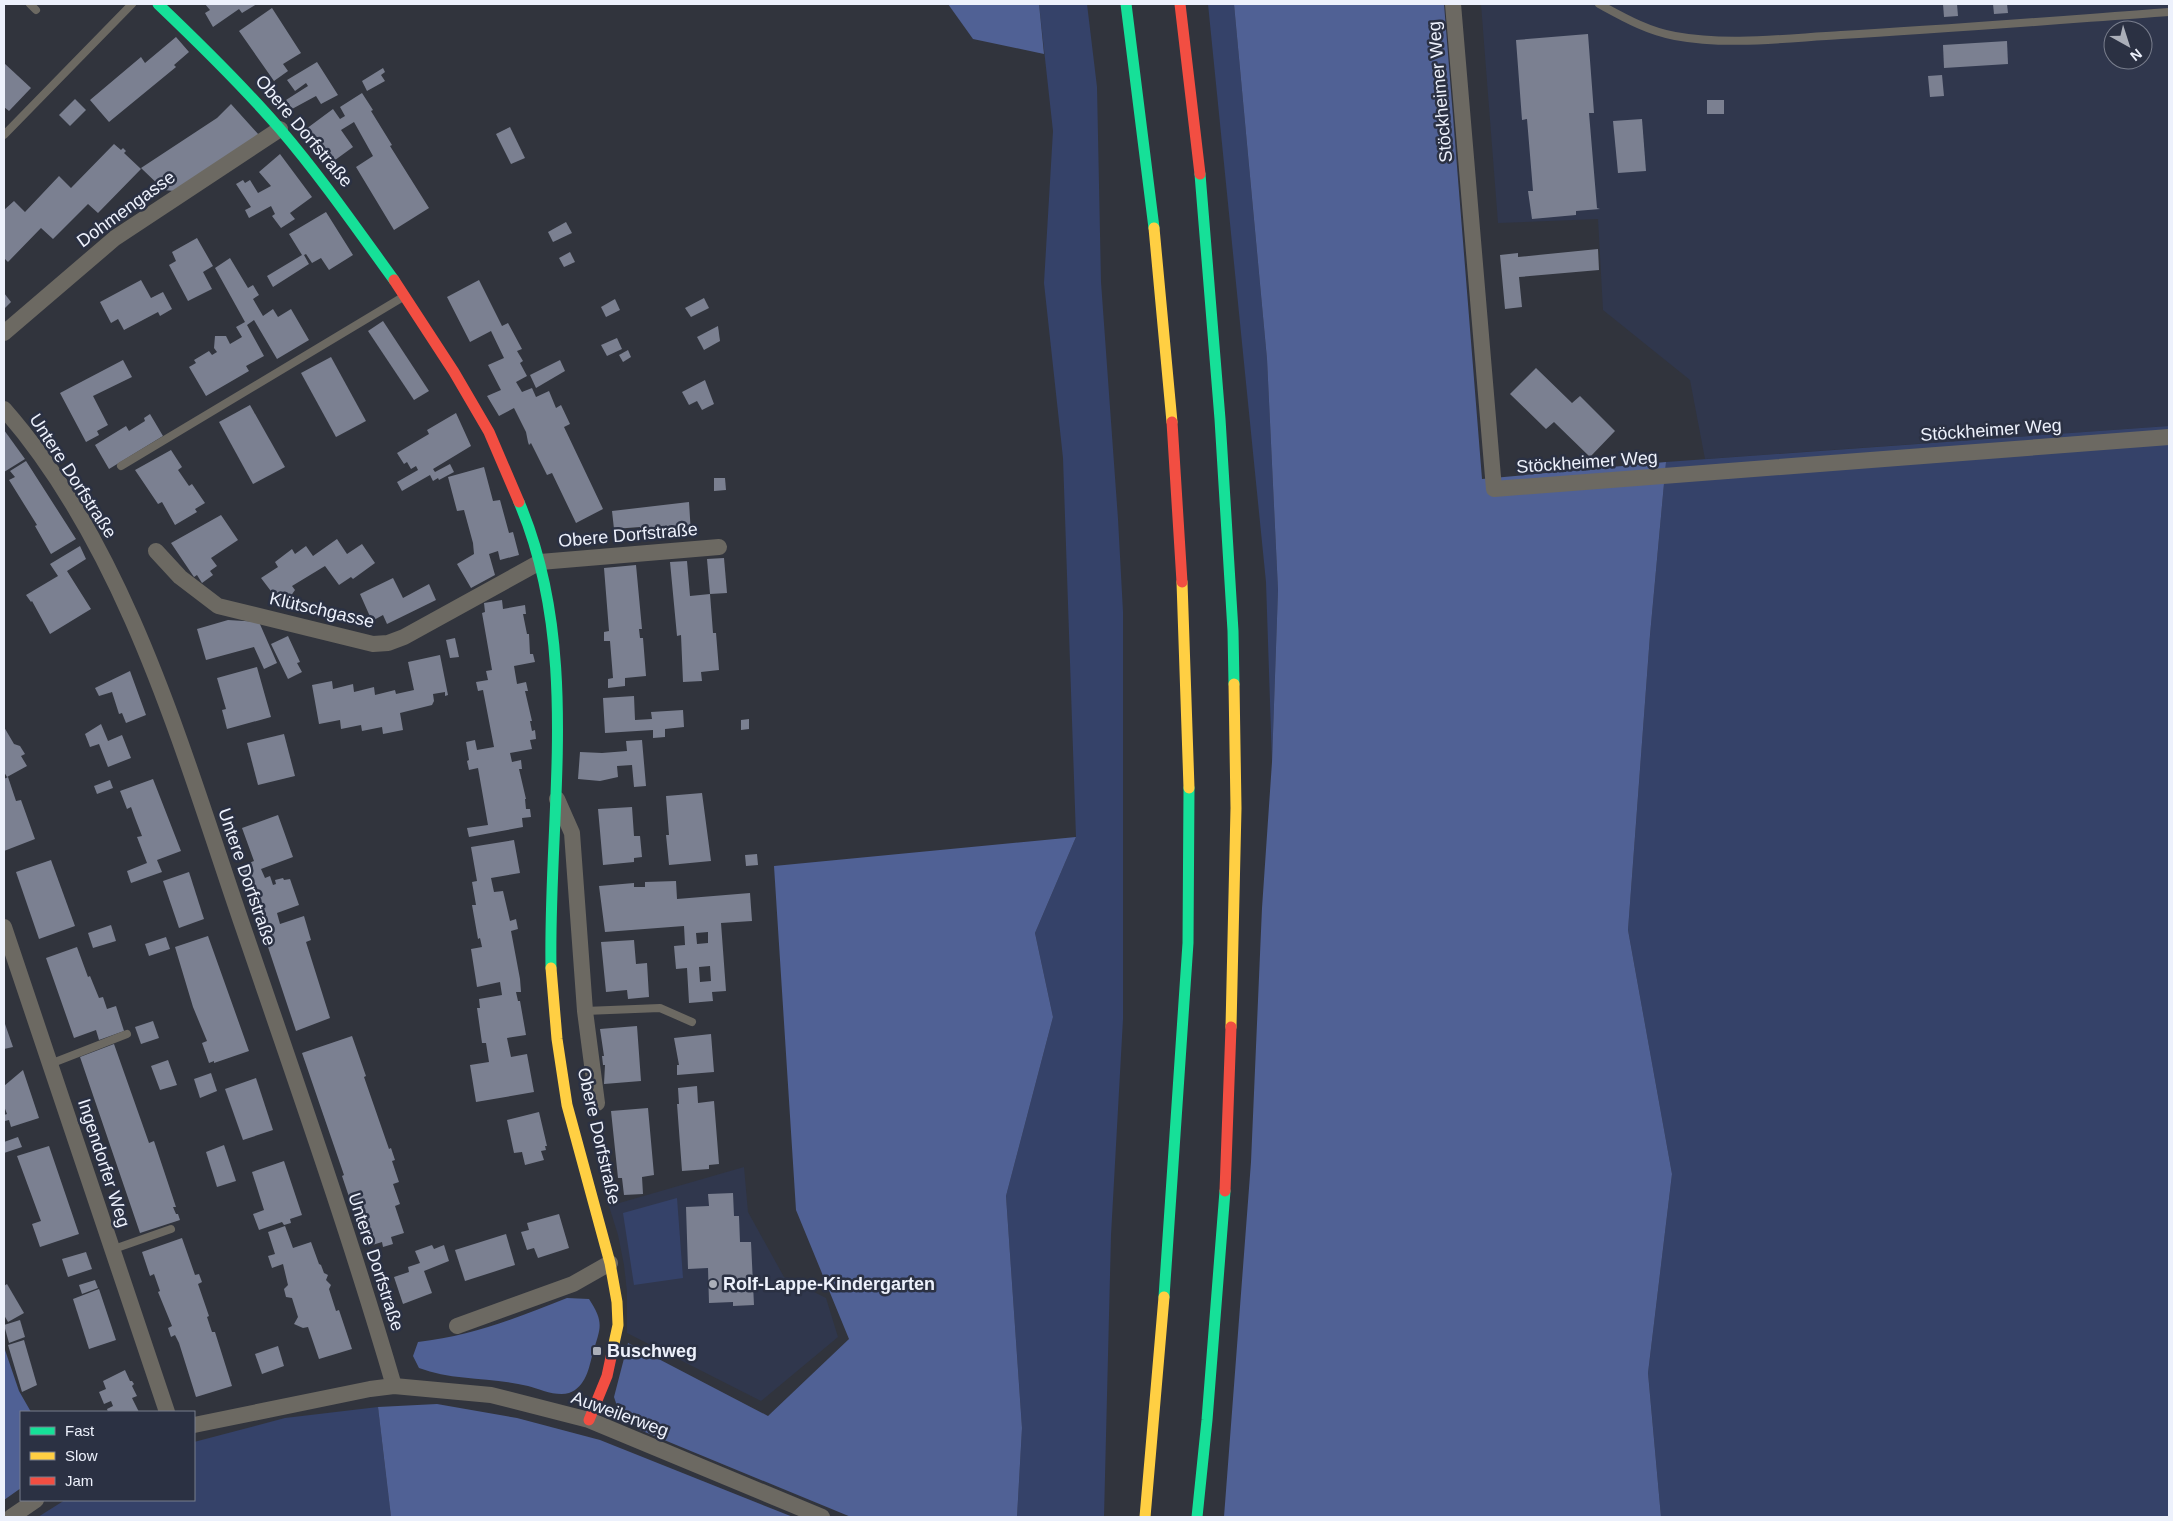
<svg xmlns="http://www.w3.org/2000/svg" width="2173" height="1521" font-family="Helvetica,sans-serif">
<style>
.built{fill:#30374d;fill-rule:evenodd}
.green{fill:#354269}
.forest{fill:#506195}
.building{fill:#7b8091;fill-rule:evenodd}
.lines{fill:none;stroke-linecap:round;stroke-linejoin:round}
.lane{stroke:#6c6962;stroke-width:8}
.street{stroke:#6c6962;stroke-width:16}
.fast{stroke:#16e098;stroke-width:11}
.slow{stroke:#ffcf43;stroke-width:11}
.jam{stroke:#f24e42;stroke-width:11}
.poi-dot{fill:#abafb9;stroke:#2b3143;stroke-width:2}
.labels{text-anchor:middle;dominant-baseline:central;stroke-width:5;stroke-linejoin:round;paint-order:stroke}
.street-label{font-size:18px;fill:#edf1fc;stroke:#2b3143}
.poi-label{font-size:18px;font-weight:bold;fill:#edf1fc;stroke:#2b3143;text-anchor:start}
</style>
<rect width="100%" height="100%" fill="#31343d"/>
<!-- built -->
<g class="built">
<path d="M1481,4H2169V426L1705,459L1690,380L1603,310L1598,219L1498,223ZM2113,30H2143V60H2113Z"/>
<polygon points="744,1167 748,1212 784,1277 826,1298 838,1337 761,1401 627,1333 627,1292 624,1265 618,1235 609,1206"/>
</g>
<!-- green -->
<g class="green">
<polygon points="1039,4 1087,4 1097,87 1101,282 1118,519 1123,612 1123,1019 1111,1235 1104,1517 1017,1517 1022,1428 1006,1196 1053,1017 1035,933 1076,837 1063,458 1044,283 1053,131"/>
<polygon points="1208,4 1234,4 1267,359 1278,590 1272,762 1266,582"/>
<polygon points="2169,426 2169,1517 1661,1517 1648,1373 1672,1174 1628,930 1650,635 1666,462"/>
<polygon points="677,1198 683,1278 634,1285 623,1213"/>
<polygon points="378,1407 391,1517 38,1517 65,1500 194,1500 194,1442 285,1418"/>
</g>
<!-- forest -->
<g class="forest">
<polygon points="948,4 1039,4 1044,54 973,39"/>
<polygon points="1234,4 1444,4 1482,479 1666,462 1650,635 1628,930 1672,1174 1648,1373 1661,1517 1224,1517 1251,1162 1262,908 1272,762 1278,590 1267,359"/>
<polygon points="1076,837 1035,933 1053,1017 1006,1196 1022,1428 1017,1517 851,1517 640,1430 618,1409 614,1397 628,1343 768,1416 849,1339 796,1210 774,866"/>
<path d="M567,1298L589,1299C604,1322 601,1327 593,1352C589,1368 586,1387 569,1393C557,1397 539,1389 528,1386C492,1377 453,1381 419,1368L413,1356L418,1342C473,1336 516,1318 567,1298Z"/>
<polygon points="4,1347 19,1391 31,1412 21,1412 21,1488 4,1500"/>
<polygon points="437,1404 517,1418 600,1440 793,1517 391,1517 378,1407"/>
</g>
<!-- building -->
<g class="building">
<polygon points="205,4 257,4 242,13 239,9 213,27 205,13 210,10"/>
<polygon points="1943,4 1957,4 1958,16 1944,17"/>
<polygon points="1993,4 2007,4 2008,13 1994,14"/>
<polygon points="272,8 301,53 283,64 288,71 274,81 239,31"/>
<polygon points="1588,34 1594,113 1589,113 1597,208 1600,209 1576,211 1576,215 1532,219 1528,191 1533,191 1527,119 1522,120 1516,40"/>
<polygon points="176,37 189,52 174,65 176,67 109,122 90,100 141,57 145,63"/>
<polygon points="2007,41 2008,64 1944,68 1943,45"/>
<polygon points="317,62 338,95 321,104 316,96 292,109 286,100 308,86 306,83 295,91 287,80"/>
<polygon points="4,63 31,88 9,111 4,107"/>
<polygon points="383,68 385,72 381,75 385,81 367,91 362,81"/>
<polygon points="1942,75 1944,96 1930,97 1928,76"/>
<polygon points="362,93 373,110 371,111 392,145 390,146 429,208 394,230 356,167 373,156 354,122 341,130 353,147 331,163 306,129 333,109 340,119 345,116 340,107"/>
<polygon points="75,99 86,110 70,126 59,115"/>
<rect x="1707" y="100" width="17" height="14"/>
<polygon points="231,104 259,135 174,191 164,190 141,168 217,118"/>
<polygon points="1642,119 1646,171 1618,173 1613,121"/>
<polygon points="510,127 525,158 511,164 496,134"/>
<polygon points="114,144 121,150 123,148 126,151 124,153 141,169 98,213 88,204 53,239 41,228 8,262 4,258 4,210 14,201 25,212 59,176 71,188"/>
<polygon points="280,154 312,197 290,213 295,219 281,228 272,216 275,214 271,206 249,218 245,210 251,207 236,184 243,180 245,183 250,180 258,193 271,186 259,172"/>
<polygon points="326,212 353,255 329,270 321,258 312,263 306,254 304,255 309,264 273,287 267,276 302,255 289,234"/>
<polygon points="566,222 572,233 553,242 548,232"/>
<polygon points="197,238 213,266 203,272 212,289 188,301 169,265 176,261 172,252"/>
<polygon points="1598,249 1599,270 1519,277 1522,307 1505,309 1500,255 1518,253 1518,257"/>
<polygon points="570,252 575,262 564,267 559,258"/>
<polygon points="230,258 248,288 253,285 259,295 253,299 263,316 273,309 278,317 291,309 309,340 277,359 254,320 247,325 264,356 246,366 249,371 206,396 189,367 196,363 194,360 209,351 212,355 217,352 214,348 215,336 226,336 230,344 242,337 236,327 245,322 215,268"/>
<polygon points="141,280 151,298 163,292 172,309 160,316 158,312 124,330 118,319 111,323 100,302"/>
<polygon points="479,280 502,326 508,323 522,349 517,351 523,361 520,363 527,376 516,382 522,392 532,388 536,397 549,391 556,408 561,405 570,424 564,427 603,509 576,523 552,473 547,475 531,443 529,445 528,442 526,432 514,408 499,416 487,396 501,390 488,365 504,358 491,331 470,342 447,297"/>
<polygon points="4,293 11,302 4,309"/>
<polygon points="704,298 709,308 691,317 685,308"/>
<polygon points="615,299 620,310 606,317 601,307"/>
<polygon points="383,321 429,391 414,400 368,331"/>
<polygon points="718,326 720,341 704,350 697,337"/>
<polygon points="617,338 622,349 607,356 601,345"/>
<polygon points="628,350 631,357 623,362 619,355"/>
<polygon points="331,357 366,421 336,437 301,373"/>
<polygon points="123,360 132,377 93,396 108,425 97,431 99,435 86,442 60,393"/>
<polygon points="560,360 565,371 536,388 530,375"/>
<polygon points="1536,368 1572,403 1580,396 1615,431 1590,457 1554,422 1546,429 1510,394"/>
<polygon points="705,380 714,404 702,410 697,401 689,405 682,392"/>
<polygon points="250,405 285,467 253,484 219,422"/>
<polygon points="456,413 471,446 433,469 435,472 450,464 454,472 439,480 438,478 433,481 430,475 402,491 397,482 418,470 416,466 411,469 407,462 404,464 397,453 429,434 427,430"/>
<polygon points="150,414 163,436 109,469 95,445 126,426 129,431 145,421 144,418"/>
<polygon points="4,430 25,459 4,472"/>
<polygon points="171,450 182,467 178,470 189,486 192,484 205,503 195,509 197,512 175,525 162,502 158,504 135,470"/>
<polygon points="26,461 76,539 51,554 35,526 37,525 9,480 15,477 10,471"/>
<polygon points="484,467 493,501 500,500 509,533 513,532 519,555 500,560 498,551 489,554 495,575 471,588 457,564 474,554 473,543 464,510 457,511 448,477"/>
<polygon points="714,478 725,478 726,490 714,491"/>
<polygon points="689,502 691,534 651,538 651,531 640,532 640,527 614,529 612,511"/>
<polygon points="221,515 238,540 211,558 217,566 210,571 213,575 202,583 197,575 194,577 171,543"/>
<polygon points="337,539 347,554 362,544 375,563 353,579 351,577 339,585 325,566 292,586 295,590 283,607 261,578 278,567 275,562 292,549 295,554 306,546 313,556"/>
<polygon points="80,546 86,559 67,571 91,609 50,634 32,601 31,602 26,595 58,576 50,564"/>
<polygon points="724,558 727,593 710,594 707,559"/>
<polygon points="687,561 690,596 710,594 713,633 716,633 719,670 701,672 702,681 683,682 681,635 677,636 670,562"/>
<polygon points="636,565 642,629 639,629 640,638 643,638 646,676 625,678 625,686 608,688 608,679 613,678 610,641 604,641 604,632 609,631 604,568"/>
<polygon points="393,578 403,598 429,584 436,600 387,624 383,615 372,621 360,594"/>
<polygon points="502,600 503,609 525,605 526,614 523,614 527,634 529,634 530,654 533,654 535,662 514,666 517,684 526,682 528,691 525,691 532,721 530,721 532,731 535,730 536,739 530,740 532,749 510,753 512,762 521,760 522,769 519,769 526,799 525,799 526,809 530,809 531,817 522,818 523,827 469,837 467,828 488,825 478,768 469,770 467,761 469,760 466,742 475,740 477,750 494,747 483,690 478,691 476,682 488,680 486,671 492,670 482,613 485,612 484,603"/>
<polygon points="228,620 259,622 277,663 264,669 254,647 206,660 197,629"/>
<polygon points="288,636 300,662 297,663 302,672 288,679 271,644"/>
<polygon points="455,638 459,657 450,658 446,640"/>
<polygon points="440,655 448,695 445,696 445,692 433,694 434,701 432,705 400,713 403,730 383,734 382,727 362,731 361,725 341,729 340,720 319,724 312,685 332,681 333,689 353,684 354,692 374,687 375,695 395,690 396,694 414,690 408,662"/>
<polygon points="257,667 271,717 227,729 222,710 226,709 217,678"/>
<polygon points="130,671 146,715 126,723 122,713 119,714 112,692 99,696 95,688"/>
<polygon points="634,696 635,720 652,719 651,712 683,710 684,727 665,729 665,737 653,738 653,730 605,733 603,698"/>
<polygon points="749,719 749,729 741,730 741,720"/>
<polygon points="101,724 108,741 122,735 131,758 108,767 99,744 90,747 85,734"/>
<polygon points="4,727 14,744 20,746 25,754 21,756 27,766 7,777 4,772"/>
<polygon points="284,734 295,776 258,785 247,743"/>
<polygon points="642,740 646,786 634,787 632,765 617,766 618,777 600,781 578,779 580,752 602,753 627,751 626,741"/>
<polygon points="8,777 16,801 21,800 35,839 4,851 4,779"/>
<polygon points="153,779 181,851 157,860 162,872 131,883 127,871 147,863 137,837 142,836 135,818 131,807 127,809 120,791"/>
<polygon points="110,780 113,788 97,794 94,786"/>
<polygon points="702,793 711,861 669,865 666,835 669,835 666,796"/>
<polygon points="632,807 634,836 640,836 642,857 634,858 634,862 603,865 598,809"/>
<polygon points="278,815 293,857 261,869 265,878 270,876 273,885 276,884 275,880 283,878 284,880 290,879 299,905 277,913 280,924 304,916 311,940 306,942 330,1018 296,1031 241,866 254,861 242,828"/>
<polygon points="514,840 520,873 491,878 494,892 503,891 510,921 516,919 518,929 511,931 520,979 521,992 516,992 518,1001 520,1001 526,1035 507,1038 511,1057 527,1054 534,1092 476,1102 470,1065 489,1062 486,1043 482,1043 477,1008 480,1008 479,999 502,995 500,982 477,987 471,949 482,947 480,938 478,939 472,905 476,905 472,882 477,881 471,847"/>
<polygon points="757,854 758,865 746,866 745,855"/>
<polygon points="51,860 75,926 39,939 16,872"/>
<polygon points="189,872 204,919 179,928 163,881"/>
<path d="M676,881L677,899L750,893L752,921L721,923L726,991L712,992L713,1001L689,1003L687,968L676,969L674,946L685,945L684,926L605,932L599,886L634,883V887H645V882ZM708,932V943L697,944L696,933ZM710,966L711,981L700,982L699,967Z"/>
<polygon points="111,925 116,941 93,948 88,933"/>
<polygon points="208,936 249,1051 214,1063 214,1061 209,1063 202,1043 207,1041 193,1007 175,947"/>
<polygon points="166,937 170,949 149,956 145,944"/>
<polygon points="634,940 636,964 647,963 649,997 628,999 627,990 606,992 601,942"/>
<polygon points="77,947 88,977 90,976 99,998 103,997 107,1009 116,1006 124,1031 99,1040 96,1030 74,1038 46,958"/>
<polygon points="153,1021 159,1038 141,1044 135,1027"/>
<polygon points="5,1024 13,1047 4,1049 4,1025"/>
<polygon points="637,1026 641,1081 604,1084 605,1065 603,1065 602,1056 604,1056 600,1029"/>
<polygon points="711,1034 714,1072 677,1075 677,1065 679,1065 674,1038"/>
<polygon points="352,1036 366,1076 364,1077 389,1149 391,1148 395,1160 392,1161 399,1182 393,1184 400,1204 395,1206 404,1233 391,1237 393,1244 383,1247 382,1242 366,1247 342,1176 344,1175 302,1053"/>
<polygon points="114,1044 149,1143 154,1141 176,1207 173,1207 176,1214 178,1214 180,1220 140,1233 80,1057"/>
<polygon points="168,1060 177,1085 160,1090 151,1066"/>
<polygon points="23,1070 39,1118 11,1127 9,1120 5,1121 4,1119 4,1115 7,1114 4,1106 4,1086"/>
<polygon points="211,1073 217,1091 200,1098 194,1079"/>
<polygon points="256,1078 273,1130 243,1140 225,1089"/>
<polygon points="697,1086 698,1103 714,1101 719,1164 709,1165 709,1169 682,1171 677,1104 679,1104 678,1088"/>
<polygon points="648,1108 654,1175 642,1177 643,1194 624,1195 622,1178 618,1178 611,1111"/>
<polygon points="539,1112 547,1146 545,1146 546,1150 541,1151 544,1160 525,1165 522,1152 514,1153 507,1120"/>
<polygon points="18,1137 22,1147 4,1153 4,1142"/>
<polygon points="224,1145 236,1181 217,1187 206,1152"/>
<polygon points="49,1146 79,1234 40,1247 32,1224 41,1221 17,1156"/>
<polygon points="284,1161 302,1215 290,1219 291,1223 284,1225 282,1222 259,1230 253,1214 264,1210 252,1172"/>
<polygon points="733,1193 734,1216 739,1216 740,1242 751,1242 754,1305 733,1306 733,1302 709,1303 708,1268 688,1269 686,1207 709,1206 708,1194"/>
<polygon points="559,1214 569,1248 538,1258 534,1248 527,1250 521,1232 529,1230 527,1223"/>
<polygon points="285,1226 293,1248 311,1242 319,1264 321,1265 324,1273 328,1275 326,1280 331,1285 329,1289 336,1311 339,1310 352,1349 319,1359 308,1327 303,1328 294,1324 298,1317 292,1298 286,1297 284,1289 288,1285 283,1264 272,1268 268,1256 275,1254 268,1232"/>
<polygon points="506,1234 515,1265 465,1281 455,1250"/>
<polygon points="182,1238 195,1275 199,1274 202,1282 198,1284 209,1316 207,1317 212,1332 215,1332 232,1386 196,1397 179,1343 175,1335 171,1337 168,1328 172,1326 158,1292 160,1291 154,1274 150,1276 142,1252"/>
<polygon points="432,1245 434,1249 444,1245 449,1261 424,1271 432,1293 403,1304 394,1277 409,1272 408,1267 420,1263 415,1251"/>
<polygon points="86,1252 92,1269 68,1277 62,1259"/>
<polygon points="95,1280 98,1288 82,1294 79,1285"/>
<polygon points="7,1284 24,1313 8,1322 4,1315 4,1286"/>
<polygon points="99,1289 116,1340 89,1349 73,1299"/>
<polygon points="20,1320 25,1337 9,1343 4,1325"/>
<polygon points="24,1340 37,1385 22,1392 8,1345"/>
<polygon points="278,1346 284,1366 262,1374 255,1354"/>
<polygon points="125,1370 130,1381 132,1381 134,1384 132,1386 137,1396 132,1398 139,1412 108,1412 107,1409 113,1406 111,1401 104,1404 99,1392 106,1389 103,1381"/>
</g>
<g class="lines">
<!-- lane -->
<g class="lane">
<polyline points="30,4 36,10"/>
<path d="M1599,4C1623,17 1647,31 1675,36C1729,46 1786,38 1841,35C1950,29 2060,20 2169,12"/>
<polyline points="4,135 132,4"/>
<polyline points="121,466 403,297"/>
<polyline points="585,1011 660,1008 692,1022"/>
<polyline points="50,1064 127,1034"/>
<polyline points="111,1250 171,1229"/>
</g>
<!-- street -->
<g class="street">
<polyline points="1453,4 1494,489 2169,437"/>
<polyline points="4,333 115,238 280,129"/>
<path d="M4,409C127,549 183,752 243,927C295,1079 349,1232 394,1386"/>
<polyline points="156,551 180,577 218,606 373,644 388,643 404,637 540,562 719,547"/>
<polyline points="557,799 572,833 585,1011 597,1103"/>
<polyline points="4,927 167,1412"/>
<polyline points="457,1326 573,1284 610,1263"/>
<polyline points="194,1425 370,1389 394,1386 491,1395 589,1420 822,1517"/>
<polyline points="11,1517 36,1500"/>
</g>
<!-- fast -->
<g class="fast">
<path d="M158,4C200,44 242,85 280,129C321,177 357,229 394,280"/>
<polyline points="1126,4 1154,228"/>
<polyline points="1200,174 1220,419 1233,631 1234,684"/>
<path d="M519,502C582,650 548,813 551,968"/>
<polyline points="1164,1297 1188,943 1189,788"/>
<polyline points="1197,1517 1207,1420 1225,1191"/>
</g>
<!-- slow -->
<g class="slow">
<polyline points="1154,228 1172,422"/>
<polyline points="1182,582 1189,788"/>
<polyline points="551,968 557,1039 567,1105 610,1263 617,1302 618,1325 613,1348"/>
<polyline points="1231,1027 1236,808 1234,684"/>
<polyline points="1145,1517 1164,1297"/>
</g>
<!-- jam -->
<g class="jam">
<polyline points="1180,4 1200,174"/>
<polyline points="394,280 454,372 489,432 519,502"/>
<polyline points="1172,422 1182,582"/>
<polyline points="1225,1191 1231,1027"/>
<polyline points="589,1420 607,1376 613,1348"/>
</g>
</g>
<!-- markers -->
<g class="poi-dot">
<circle cx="713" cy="1284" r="5"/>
<rect x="592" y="1346" width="10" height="10" rx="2.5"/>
</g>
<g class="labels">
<!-- street labels -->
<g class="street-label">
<text transform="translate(1440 92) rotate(-95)">Stöckheimer Weg</text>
<text transform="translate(304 131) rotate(50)">Obere Dorfstraße</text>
<text transform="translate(126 209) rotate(-36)">Dohmengasse</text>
<text transform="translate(1991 430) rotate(-4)">Stöckheimer Weg</text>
<text transform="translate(1587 462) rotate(-4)">Stöckheimer Weg</text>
<text transform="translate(73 476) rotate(57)">Untere Dorfstraße</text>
<text transform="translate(628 535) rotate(-5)">Obere Dorfstraße</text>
<text transform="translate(322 610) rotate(13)">Klütschgasse</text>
<text transform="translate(247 877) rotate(71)">Untere Dorfstraße</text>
<text transform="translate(599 1136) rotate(77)">Obere Dorfstraße</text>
<text transform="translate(104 1163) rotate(72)">Ingendorfer Weg</text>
<text transform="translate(376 1262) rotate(72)">Untere Dorfstraße</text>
<text transform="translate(620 1414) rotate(20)">Auweilerweg</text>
</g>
<!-- poi labels -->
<g class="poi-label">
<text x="723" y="1284">Rolf-Lappe-Kindergarten</text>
<text x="607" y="1351">Buschweg</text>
</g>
</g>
<!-- border -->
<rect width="2173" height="1521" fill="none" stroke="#edf1fc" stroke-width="10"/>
<!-- legend -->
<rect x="20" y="1411" width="175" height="90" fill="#2b3143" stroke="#797e8d"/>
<rect x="30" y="1427" width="25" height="8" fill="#16e098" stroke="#797e8d"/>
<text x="65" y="1436" font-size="15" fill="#edf1fc">Fast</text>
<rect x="30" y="1452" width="25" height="8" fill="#ffcf43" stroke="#797e8d"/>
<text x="65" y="1461" font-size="15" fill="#edf1fc">Slow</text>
<rect x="30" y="1477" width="25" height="8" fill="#f24e42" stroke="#797e8d"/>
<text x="65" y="1486" font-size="15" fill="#edf1fc">Jam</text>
<!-- north arrow -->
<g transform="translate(2128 45) rotate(141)"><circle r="24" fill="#2b3143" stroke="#797e8d"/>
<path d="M0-4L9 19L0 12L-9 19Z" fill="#abafb9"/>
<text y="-8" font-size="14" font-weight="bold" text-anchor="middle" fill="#edf1fc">N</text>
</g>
</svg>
